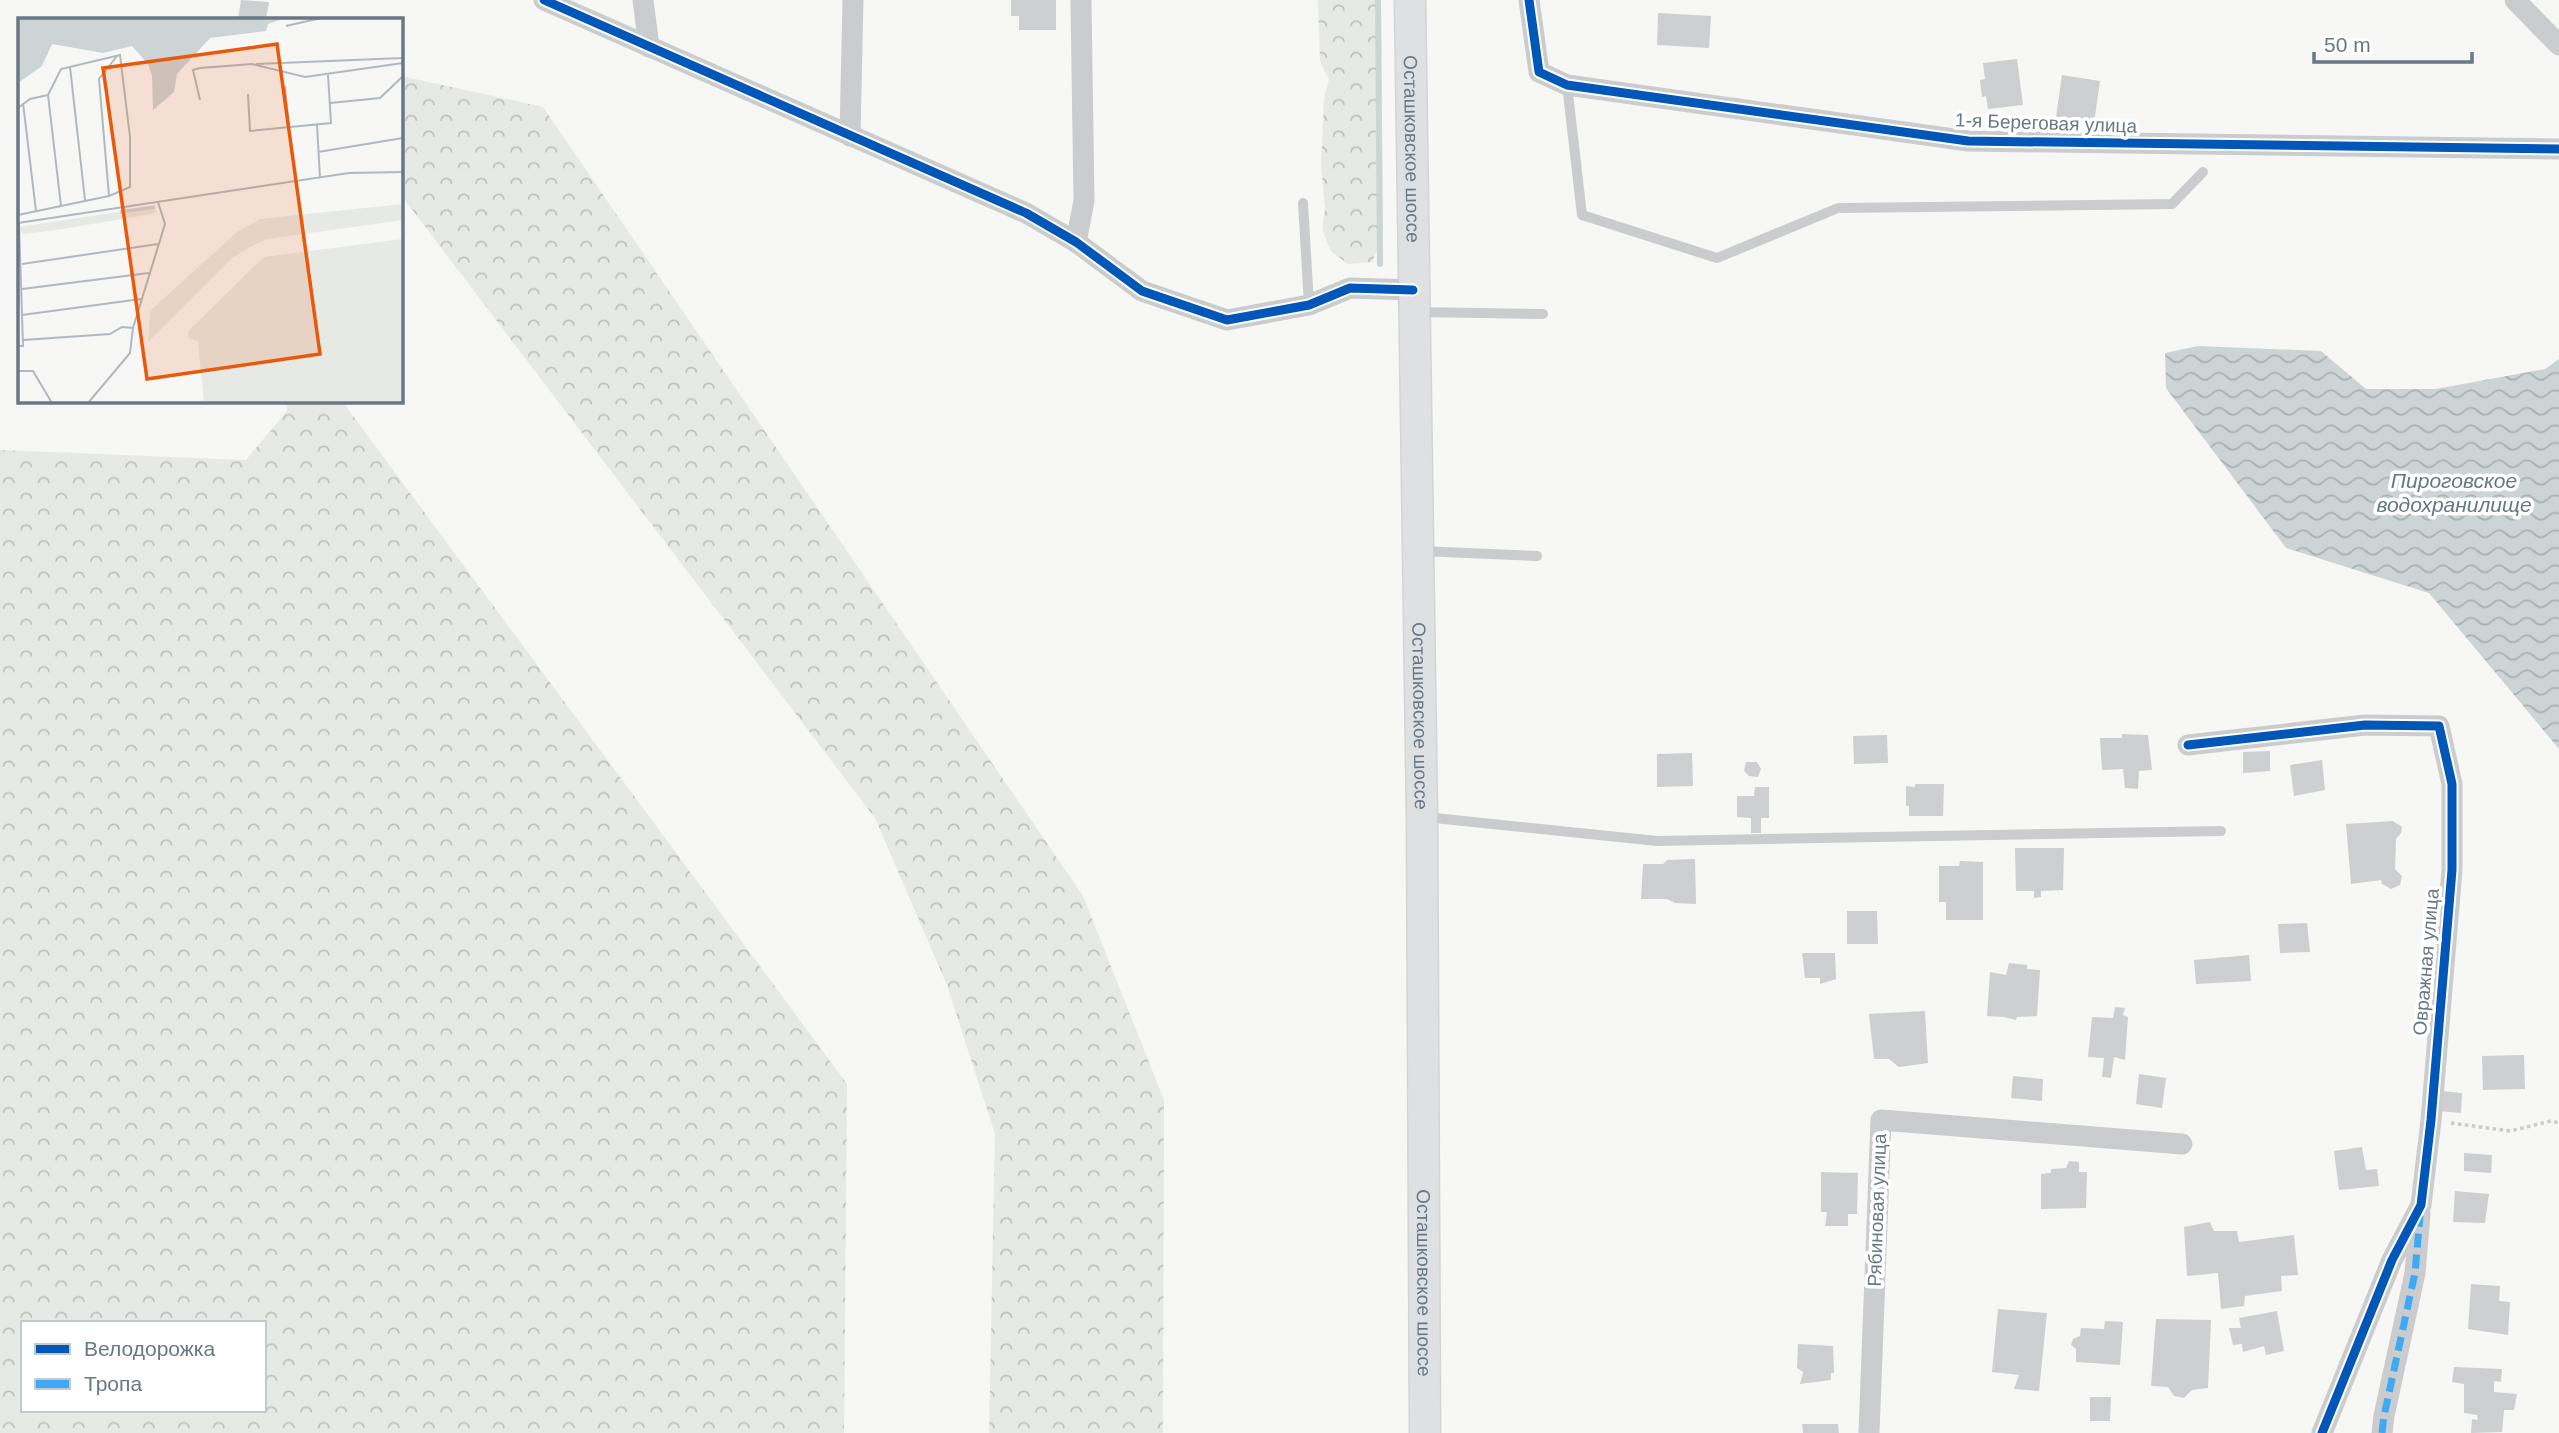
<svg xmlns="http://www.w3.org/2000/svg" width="2559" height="1433" font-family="Arial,sans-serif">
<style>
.forest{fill:url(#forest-crowns);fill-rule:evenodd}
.water{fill:url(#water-waves)}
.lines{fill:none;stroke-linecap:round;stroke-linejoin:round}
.stream{stroke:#ccd4d6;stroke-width:6}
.building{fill:#cecfd0}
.secondary-casing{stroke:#d3d4d5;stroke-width:33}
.path{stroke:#c9cacb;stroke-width:3.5;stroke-dasharray:3.5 3.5;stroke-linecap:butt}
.lane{stroke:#cbcccd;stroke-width:10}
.street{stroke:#cbcccd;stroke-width:21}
.secondary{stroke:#dfe0e1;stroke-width:30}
.quiet{stroke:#3fa9f5;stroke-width:7;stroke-dasharray:14 7;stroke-linecap:butt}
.cycleway-casing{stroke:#fff;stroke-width:13}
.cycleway{stroke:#0057b8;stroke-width:9}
.labels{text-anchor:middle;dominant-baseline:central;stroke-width:7;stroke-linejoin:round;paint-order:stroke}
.street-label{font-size:19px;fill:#687885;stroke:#fff}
.water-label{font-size:21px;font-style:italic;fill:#637980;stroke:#fff}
.inset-river{fill:none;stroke:#ccd4d6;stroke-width:3.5}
.inset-road{fill:none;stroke:#b1b9bf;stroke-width:2}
.view{fill:#e8590c;fill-opacity:0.15;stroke:#e8590c;stroke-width:3.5}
.inset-edge{fill:none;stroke:#687885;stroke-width:3.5}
</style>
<defs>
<pattern id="forest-crowns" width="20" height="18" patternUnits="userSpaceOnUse" patternTransform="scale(1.75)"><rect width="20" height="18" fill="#e6e9e4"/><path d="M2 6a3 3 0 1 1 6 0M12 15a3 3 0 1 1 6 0" fill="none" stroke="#bec2be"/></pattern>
<pattern id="water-waves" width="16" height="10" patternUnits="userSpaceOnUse" patternTransform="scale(1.75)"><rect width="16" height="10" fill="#ccd4d6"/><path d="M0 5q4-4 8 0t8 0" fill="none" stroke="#a9b1b3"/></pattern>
</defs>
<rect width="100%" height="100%" fill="#f7f7f6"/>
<!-- forest -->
<g class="forest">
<polygon points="1318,0 1381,0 1383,236 1372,262 1348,264 1331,251 1322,230 1325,209 1321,164 1324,100 1329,80 1320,61"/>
<polygon points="401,76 543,107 1083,896 1164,1100 1163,1433 989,1433 995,1134 947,985 875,818 401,195"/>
<path d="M286,401H342L847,1084L844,1433H0V450L246,460L287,411ZM23,1323H264V1410H23Z"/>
</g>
<!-- water -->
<polygon class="water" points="2198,346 2321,351 2366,389 2436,389 2545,369 2559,359 2559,749 2429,593 2286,548 2166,388 2165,353"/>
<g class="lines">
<!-- stream -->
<polyline class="stream" points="1378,0 1380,264"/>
</g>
<!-- building -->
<g class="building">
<polygon points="241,0 269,2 266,19 238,19"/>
<polygon points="1011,0 1056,0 1056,30 1019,30 1019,16 1011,16"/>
<polygon points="1658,13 1711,16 1709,48 1657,45"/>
<polygon points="2017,59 2023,105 1988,109 1986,96 1982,97 1980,80 1985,79 1983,63"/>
<polygon points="2062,75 2100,81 2094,123 2056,117"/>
<polygon points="2122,734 2148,735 2152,770 2139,771 2138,789 2125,788 2123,769 2102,770 2100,738 2122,738"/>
<polygon points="1887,735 1888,763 1854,764 1853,736"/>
<polygon points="2270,751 2270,771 2243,773 2243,752"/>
<polygon points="1692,753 1693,786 1657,787 1657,754"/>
<polygon points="2322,760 2325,790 2294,796 2290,765"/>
<polygon points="1746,762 1757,762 1761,769 1758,777 1749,776 1744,771"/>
<polygon points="1915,784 1944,784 1943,816 1909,816 1909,806 1906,806 1906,786 1915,787"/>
<polygon points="1755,787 1769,787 1769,818 1761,818 1761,833 1751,833 1751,818 1737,817 1737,796 1754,796"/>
<polygon points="2393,821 2402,827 2401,833 2396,839 2395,869 2402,876 2400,885 2391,889 2382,884 2381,880 2351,884 2346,824"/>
<polygon points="2015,848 2064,848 2063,890 2041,891 2041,897 2034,898 2034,891 2016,891"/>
<polygon points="1695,859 1696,904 1675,903 1667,899 1641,899 1643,864 1663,864 1667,860"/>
<polygon points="1960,861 1983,862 1983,920 1946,920 1946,902 1939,902 1939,866 1959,866"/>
<polygon points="1847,911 1877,911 1878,944 1847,944"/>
<polygon points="2307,923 2310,952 2280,953 2278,924"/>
<polygon points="1802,953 1835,953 1836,979 1820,984 1820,978 1805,978"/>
<polygon points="2249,955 2251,981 2196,984 2194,960"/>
<polygon points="2009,963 2027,965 2027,969 2040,970 2037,1016 2017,1017 2016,1020 2004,1017 1987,1016 1990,972 2006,975"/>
<polygon points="2115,1007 2125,1008 2123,1015 2128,1017 2125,1060 2114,1057 2111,1078 2102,1077 2104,1058 2088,1057 2092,1017 2113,1018"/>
<polygon points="1925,1011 1928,1063 1899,1067 1889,1059 1874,1059 1869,1014"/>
<polygon points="2524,1055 2525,1089 2483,1090 2482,1056"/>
<polygon points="2139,1074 2166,1078 2162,1108 2136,1104"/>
<polygon points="2013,1076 2043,1079 2042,1101 2011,1098"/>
<polygon points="2441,1091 2462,1093 2461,1113 2439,1111"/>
<polygon points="2362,1147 2366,1170 2377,1169 2379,1186 2339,1190 2334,1151"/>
<polygon points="2464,1153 2492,1155 2491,1173 2464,1171"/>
<polygon points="2069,1161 2079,1162 2079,1172 2087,1172 2086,1208 2041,1209 2041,1174 2051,1173 2051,1169 2066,1168"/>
<polygon points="1821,1172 1858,1173 1857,1214 1848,1214 1848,1226 1825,1226 1827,1212 1821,1212"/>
<polygon points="2455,1191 2489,1194 2485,1223 2453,1222"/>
<polygon points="2210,1222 2214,1231 2237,1231 2239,1242 2294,1235 2298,1275 2281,1276 2282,1291 2245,1296 2244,1306 2221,1309 2218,1273 2187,1276 2184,1227"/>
<polygon points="2471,1284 2500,1286 2499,1301 2510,1302 2508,1335 2468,1329"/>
<polygon points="1998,1309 2047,1313 2039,1391 2014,1389 2019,1375 1992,1372"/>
<polygon points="2277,1311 2284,1351 2266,1355 2264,1346 2243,1352 2242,1344 2233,1345 2229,1328 2241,1328 2239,1318"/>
<polygon points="2156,1319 2211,1320 2208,1388 2192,1390 2184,1398 2174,1396 2168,1387 2151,1386"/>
<polygon points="2105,1321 2123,1322 2120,1365 2076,1362 2076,1349 2071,1345 2073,1339 2080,1336 2081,1328 2104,1329"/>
<polygon points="1798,1344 1833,1346 1834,1373 1831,1373 1831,1380 1800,1384 1803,1372 1797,1368"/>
<polygon points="2454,1367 2502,1369 2501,1382 2494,1381 2494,1392 2517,1394 2514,1410 2504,1410 2502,1432 2471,1433 2472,1419 2478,1420 2477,1415 2464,1413 2464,1384 2452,1382"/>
<polygon points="2090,1397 2111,1397 2110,1421 2090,1421"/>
<polygon points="1802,1424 1838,1424 1839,1433 1803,1433"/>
</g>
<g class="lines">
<!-- secondary casing -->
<g class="secondary-casing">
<g id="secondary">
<path id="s1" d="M1410,0L1422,817L1425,1433"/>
</g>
</g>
<!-- path -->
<polyline class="path" points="2451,1123 2510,1131 2551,1121 2559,1123"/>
<!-- lane -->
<g class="lane">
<polyline points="1567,85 1582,215 1717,258 1838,208 2172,204 2203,172"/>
<polyline points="1303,203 1309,305"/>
<polyline points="1416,312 1543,314"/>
<polyline points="1420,551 1537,556"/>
<polyline points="1425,817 1657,841 2221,831"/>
</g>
<!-- street -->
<g class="street">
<polyline points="544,0 1026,213 1076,242 1142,291 1227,320 1309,305 1350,288 1413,290"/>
<polyline points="643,0 649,47"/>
<polyline points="1529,0 1539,72 1567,85 1968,141 2559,149"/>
<polyline points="2515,0 2559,45"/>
<polyline points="850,136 853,0"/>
<polyline points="1076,242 1084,201 1081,0"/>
<polyline points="2188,745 2365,725 2439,726 2452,784 2452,870 2431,1120 2421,1205 2392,1260 2322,1433"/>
<polyline points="1869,1433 1881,1120 2182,1144"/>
<polyline points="2382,1433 2384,1416 2415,1273 2420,1214"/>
</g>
<!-- secondary -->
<use href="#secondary" class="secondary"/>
<!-- quiet -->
<polyline class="quiet" points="2382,1433 2384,1416 2415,1273 2420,1216"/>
<!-- cycleway casing -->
<g class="cycleway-casing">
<g id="cycleway">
<polyline points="544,0 1026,213 1076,242 1142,291 1227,320 1309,305 1350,288 1413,290"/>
<polyline points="1529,0 1539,72 1567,85 1968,141 2559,149"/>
<polyline points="2188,745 2365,725 2439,726 2452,784 2452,870 2431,1120 2421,1205 2392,1260 2322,1433"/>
</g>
</g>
<!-- cycleway -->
<use href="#cycleway" class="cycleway"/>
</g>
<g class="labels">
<!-- street labels -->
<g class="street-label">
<text transform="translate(2046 123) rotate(2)">1-я Береговая улица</text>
<text stroke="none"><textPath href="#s1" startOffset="149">Осташковское шоссе</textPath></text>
<text stroke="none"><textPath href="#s1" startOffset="716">Осташковское шоссе</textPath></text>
<text transform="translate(2426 962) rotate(-85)">Овражная улица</text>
<text transform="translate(1877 1210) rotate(-88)">Рябиновая улица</text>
<text stroke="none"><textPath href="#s1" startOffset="1283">Осташковское шоссе</textPath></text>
</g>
<!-- water labels -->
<g class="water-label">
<text x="2454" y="480">Пироговское<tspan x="2454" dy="24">водохранилище</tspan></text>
</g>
</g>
<!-- overview -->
<g transform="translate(18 18)">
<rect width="385" height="385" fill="#f7f7f6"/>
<path d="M385,186V202L249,221L232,229L213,241L130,324L132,293L219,214L242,201ZM134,189L138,193L134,196L38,212L5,216L0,209ZM385,221V385H186L180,323L170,320L171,312L246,239Z" fill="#e6e9e4"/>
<path d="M0,0H267L250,6L248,13L192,20L159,56L156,74L135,92L134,58L130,46L114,28L85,35L34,26L24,48L0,65Z" fill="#ccd4d6"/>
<path class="inset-river" d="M102,194L137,189"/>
<path class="inset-road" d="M268,8L303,0M238,46L385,40M52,49L67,182M267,68L271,109M230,76L232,113L313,105L310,57M30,77L43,188M182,82L175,52L182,50L234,46L287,59L385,45M5,85L18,193M312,85L362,80L385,58M0,90L12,81L30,77M299,107L302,160M300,134L385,120M91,178L81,61L99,38M0,197L91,178L112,169V119L102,37L43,51L30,77M0,205L331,155L385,154M4,246L140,226M4,271L131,255M4,297L123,281M5,322L92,316L104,309L115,310M0,328H5L1,205M0,353H15L34,385M70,385L112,335L115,310L147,206L140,184"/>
<path class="view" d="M259,26L302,336L129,361L85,50Z"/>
<rect width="385" height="385" class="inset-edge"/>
</g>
<!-- legend -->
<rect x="21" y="1321" width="245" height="91" fill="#ffffff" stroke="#c3c9ce" stroke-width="2"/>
<rect x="35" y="1344" width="35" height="10" fill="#0057b8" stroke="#c3c9ce" stroke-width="2"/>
<text x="84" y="1356" font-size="21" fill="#687885">Велодорожка</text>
<rect x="35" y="1379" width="35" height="10" fill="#3fa9f5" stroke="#c3c9ce" stroke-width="2"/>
<text x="84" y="1391" font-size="21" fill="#687885">Тропа</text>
<!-- scale -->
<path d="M2314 52v10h158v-10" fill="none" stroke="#687885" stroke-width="3.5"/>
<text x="2324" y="52" font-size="21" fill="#687885" stroke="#ffffff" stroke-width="5" paint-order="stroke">50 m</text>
</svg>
